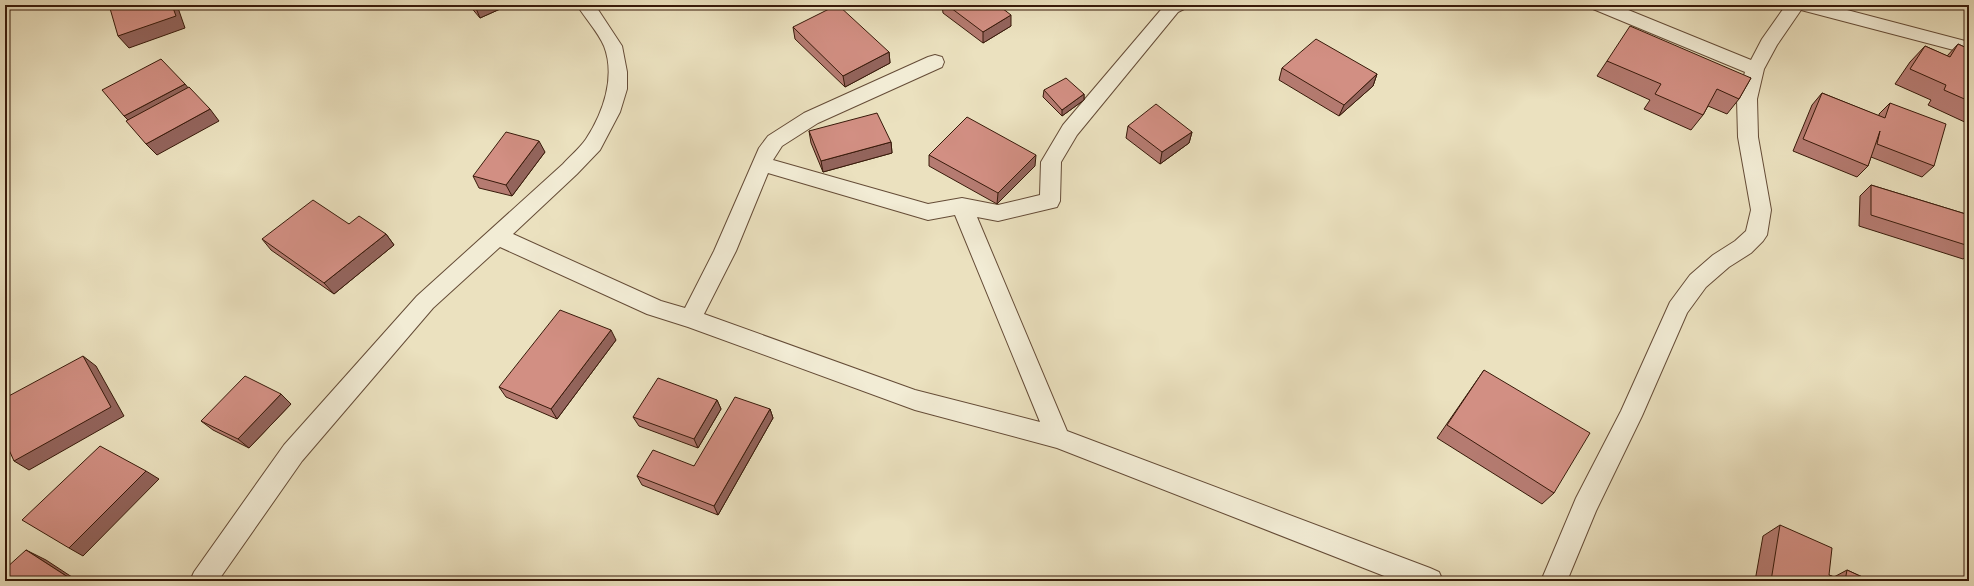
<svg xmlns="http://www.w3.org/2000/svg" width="1974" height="586" font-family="'IM FELL French Canon',serif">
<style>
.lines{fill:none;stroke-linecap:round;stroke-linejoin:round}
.minor-casing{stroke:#654c37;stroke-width:2}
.minor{fill:#f2ecd5;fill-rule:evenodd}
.wall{fill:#b57b71;stroke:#381a0a}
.shaded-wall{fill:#93645c;stroke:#381a0a}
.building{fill:#d28f83;stroke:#381a0a}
</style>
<rect width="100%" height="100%" fill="#ebe1bf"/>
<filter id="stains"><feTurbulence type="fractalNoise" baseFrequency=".005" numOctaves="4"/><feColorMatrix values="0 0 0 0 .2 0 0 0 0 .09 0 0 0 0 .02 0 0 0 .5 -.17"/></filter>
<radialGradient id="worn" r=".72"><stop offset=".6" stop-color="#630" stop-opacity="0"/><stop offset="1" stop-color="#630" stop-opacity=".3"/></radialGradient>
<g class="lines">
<!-- minor casing -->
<g class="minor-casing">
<g id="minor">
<path d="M577,5H595L622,46L627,72V89L620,112L600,150L577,174L513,234L661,301L685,308L714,251L759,148L768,136L804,113L928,57L935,55L942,57L944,62L942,67L818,123L782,146L773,160L928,204L962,198L998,205L1040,195L1041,162L1063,125L1165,5H1187L1184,9L1178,12L1077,135L1061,162L1060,201L1057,207L998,221L977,217L1067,431L1430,568L1439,572L1443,581H1397L1057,448L915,410L688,327L647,314L500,247L433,308L302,461L218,581H190L194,572L284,445L417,296L563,164C570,156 580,148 586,139C603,113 616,77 604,46C598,32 585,18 577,5ZM768,173L928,220L955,215L1040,422L915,390L704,314L736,251Z"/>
<polygon points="1590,5 1616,5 1751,60 1762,39 1786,5 1828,5 1969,42 1969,54 1801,10 1777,45 1764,69 1757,99 1758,137 1771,210 1767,235 1763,241 1751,253 1729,267 1706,287 1687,313 1642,416 1596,511 1567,581 1541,581 1576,498 1621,411 1670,302 1690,275 1713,255 1735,241 1746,231 1751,210 1738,137 1737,99 1745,72 1593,9"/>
</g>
</g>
<!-- minor -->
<use href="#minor" class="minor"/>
</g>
<!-- wall -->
<g class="wall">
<polygon points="469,5 509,5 480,18"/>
<polygon points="942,5 998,5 1011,26 983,43 943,13"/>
<polygon points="793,27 889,52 890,63 845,87 795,39"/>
<polygon points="1958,44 1969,49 1969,124 1928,105 1931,100 1895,84 1910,62 1925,46 1947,56"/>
<polygon points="1607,61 1751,78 1739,99 1727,114 1708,106 1703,115 1691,130 1644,109 1650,100 1597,76"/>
<polygon points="1282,68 1377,74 1373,86 1339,116 1279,80"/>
<polygon points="1044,90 1084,94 1084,100 1062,116 1043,97"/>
<polygon points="1822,93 1879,116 1879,114 1890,103 1934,166 1922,177 1871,157 1868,166 1857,177 1793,151 1812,105"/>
<polygon points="1128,126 1192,132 1189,143 1160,164 1126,138"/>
<polygon points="809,131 891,142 892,153 823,172 811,143"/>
<polygon points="545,152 512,196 479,188 473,176"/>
<polygon points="929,155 1035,166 997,204 929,166"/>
<polygon points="1871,185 1969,215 1969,254 1963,259 1859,226 1860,196"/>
<polygon points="349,224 386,234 394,245 334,294 271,250 262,239"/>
<polygon points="616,340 557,419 506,397 499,387"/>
<polygon points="1484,370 1554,493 1542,504 1437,438"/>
<polygon points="281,394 291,404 249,448 213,430 201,421"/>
<polygon points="717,400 721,409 698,448 639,426 633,417"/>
<polygon points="770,409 773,418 718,515 642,485 637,476 694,466"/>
<polygon points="1780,525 1829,575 1834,577 1847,570 1871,581 1755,581 1763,536"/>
</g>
<!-- shaded-wall -->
<g class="shaded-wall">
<polygon points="172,5 177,5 185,28 129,48 118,36"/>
<polygon points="478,5 509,5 480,18 475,6"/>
<polygon points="1011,15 1011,26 983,43 983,32"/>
<polygon points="889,52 890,63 845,87 843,76"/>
<polygon points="1377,74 1373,86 1339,116 1344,105"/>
<polygon points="185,84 194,95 135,127 124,116"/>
<polygon points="1084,94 1084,100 1062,116 1062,110"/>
<polygon points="210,109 219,121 157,155 146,144"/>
<polygon points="1192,132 1189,143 1160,164 1162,152"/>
<polygon points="539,141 545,152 512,196 506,185"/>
<polygon points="891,142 892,153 823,172 821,161"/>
<polygon points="1036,155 1035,166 997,204 998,193"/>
<polygon points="386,234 394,245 334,294 324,283"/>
<polygon points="611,330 616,340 557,419 551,409"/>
<polygon points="83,356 96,366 124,416 29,470 14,461"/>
<polygon points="281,394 291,404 249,448 238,439"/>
<polygon points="717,400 721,409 698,448 694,439"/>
<polygon points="770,409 773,418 718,515 714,506"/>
<polygon points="146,471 159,479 83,556 69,548"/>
<polygon points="26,550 46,560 78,581 74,581"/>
</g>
<!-- building -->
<g class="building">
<polygon points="109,5 172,5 176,16 118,36"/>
<polygon points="837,5 838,5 889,52 843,76 793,27"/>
<polygon points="947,5 998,5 1011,15 983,32"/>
<polygon points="1630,26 1751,78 1739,99 1717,89 1703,115 1655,94 1661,84 1607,61"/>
<polygon points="1316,39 1377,74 1344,105 1282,68"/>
<polygon points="1958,44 1969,49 1969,101 1944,90 1946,85 1910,69 1925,46 1950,57"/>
<polygon points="161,59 185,84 124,116 102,90"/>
<polygon points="1066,78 1084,94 1062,110 1044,90"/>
<polygon points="189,87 210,109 146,144 126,121"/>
<polygon points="1822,93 1885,118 1890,103 1946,124 1934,166 1877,144 1880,131 1868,166 1803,139"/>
<polygon points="1156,104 1192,132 1162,152 1128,126"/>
<polygon points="877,113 891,142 821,161 809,131"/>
<polygon points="967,117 1036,155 998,193 929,155"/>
<polygon points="506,132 539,141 506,185 473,176"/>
<polygon points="1871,185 1969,215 1969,246 1871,215"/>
<polygon points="313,200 349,224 359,216 386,234 324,283 262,239"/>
<polygon points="560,310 611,330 551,409 499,387"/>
<polygon points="83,356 111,407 14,461 5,441 5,398"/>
<polygon points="1484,370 1590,433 1554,493 1447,425"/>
<polygon points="245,376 281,394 238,439 201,421"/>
<polygon points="658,378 717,400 694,439 633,417"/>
<polygon points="735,397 770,409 714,506 637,476 653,450 694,466"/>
<polygon points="100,446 146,471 69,548 22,520"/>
<polygon points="1780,525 1832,548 1829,575 1844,581 1771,581"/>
<polygon points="26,550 74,581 5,581 5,569"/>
<polygon points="1847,570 1871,581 1845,581"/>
</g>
<!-- margin -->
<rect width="1974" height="586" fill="none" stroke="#ebe1bf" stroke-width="20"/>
<rect x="6" y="6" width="1962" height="574" fill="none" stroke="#381a0a" stroke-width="2"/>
<rect x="10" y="10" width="1954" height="566" fill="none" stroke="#381a0a"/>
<rect width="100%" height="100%" filter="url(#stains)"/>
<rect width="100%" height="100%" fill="url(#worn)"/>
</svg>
